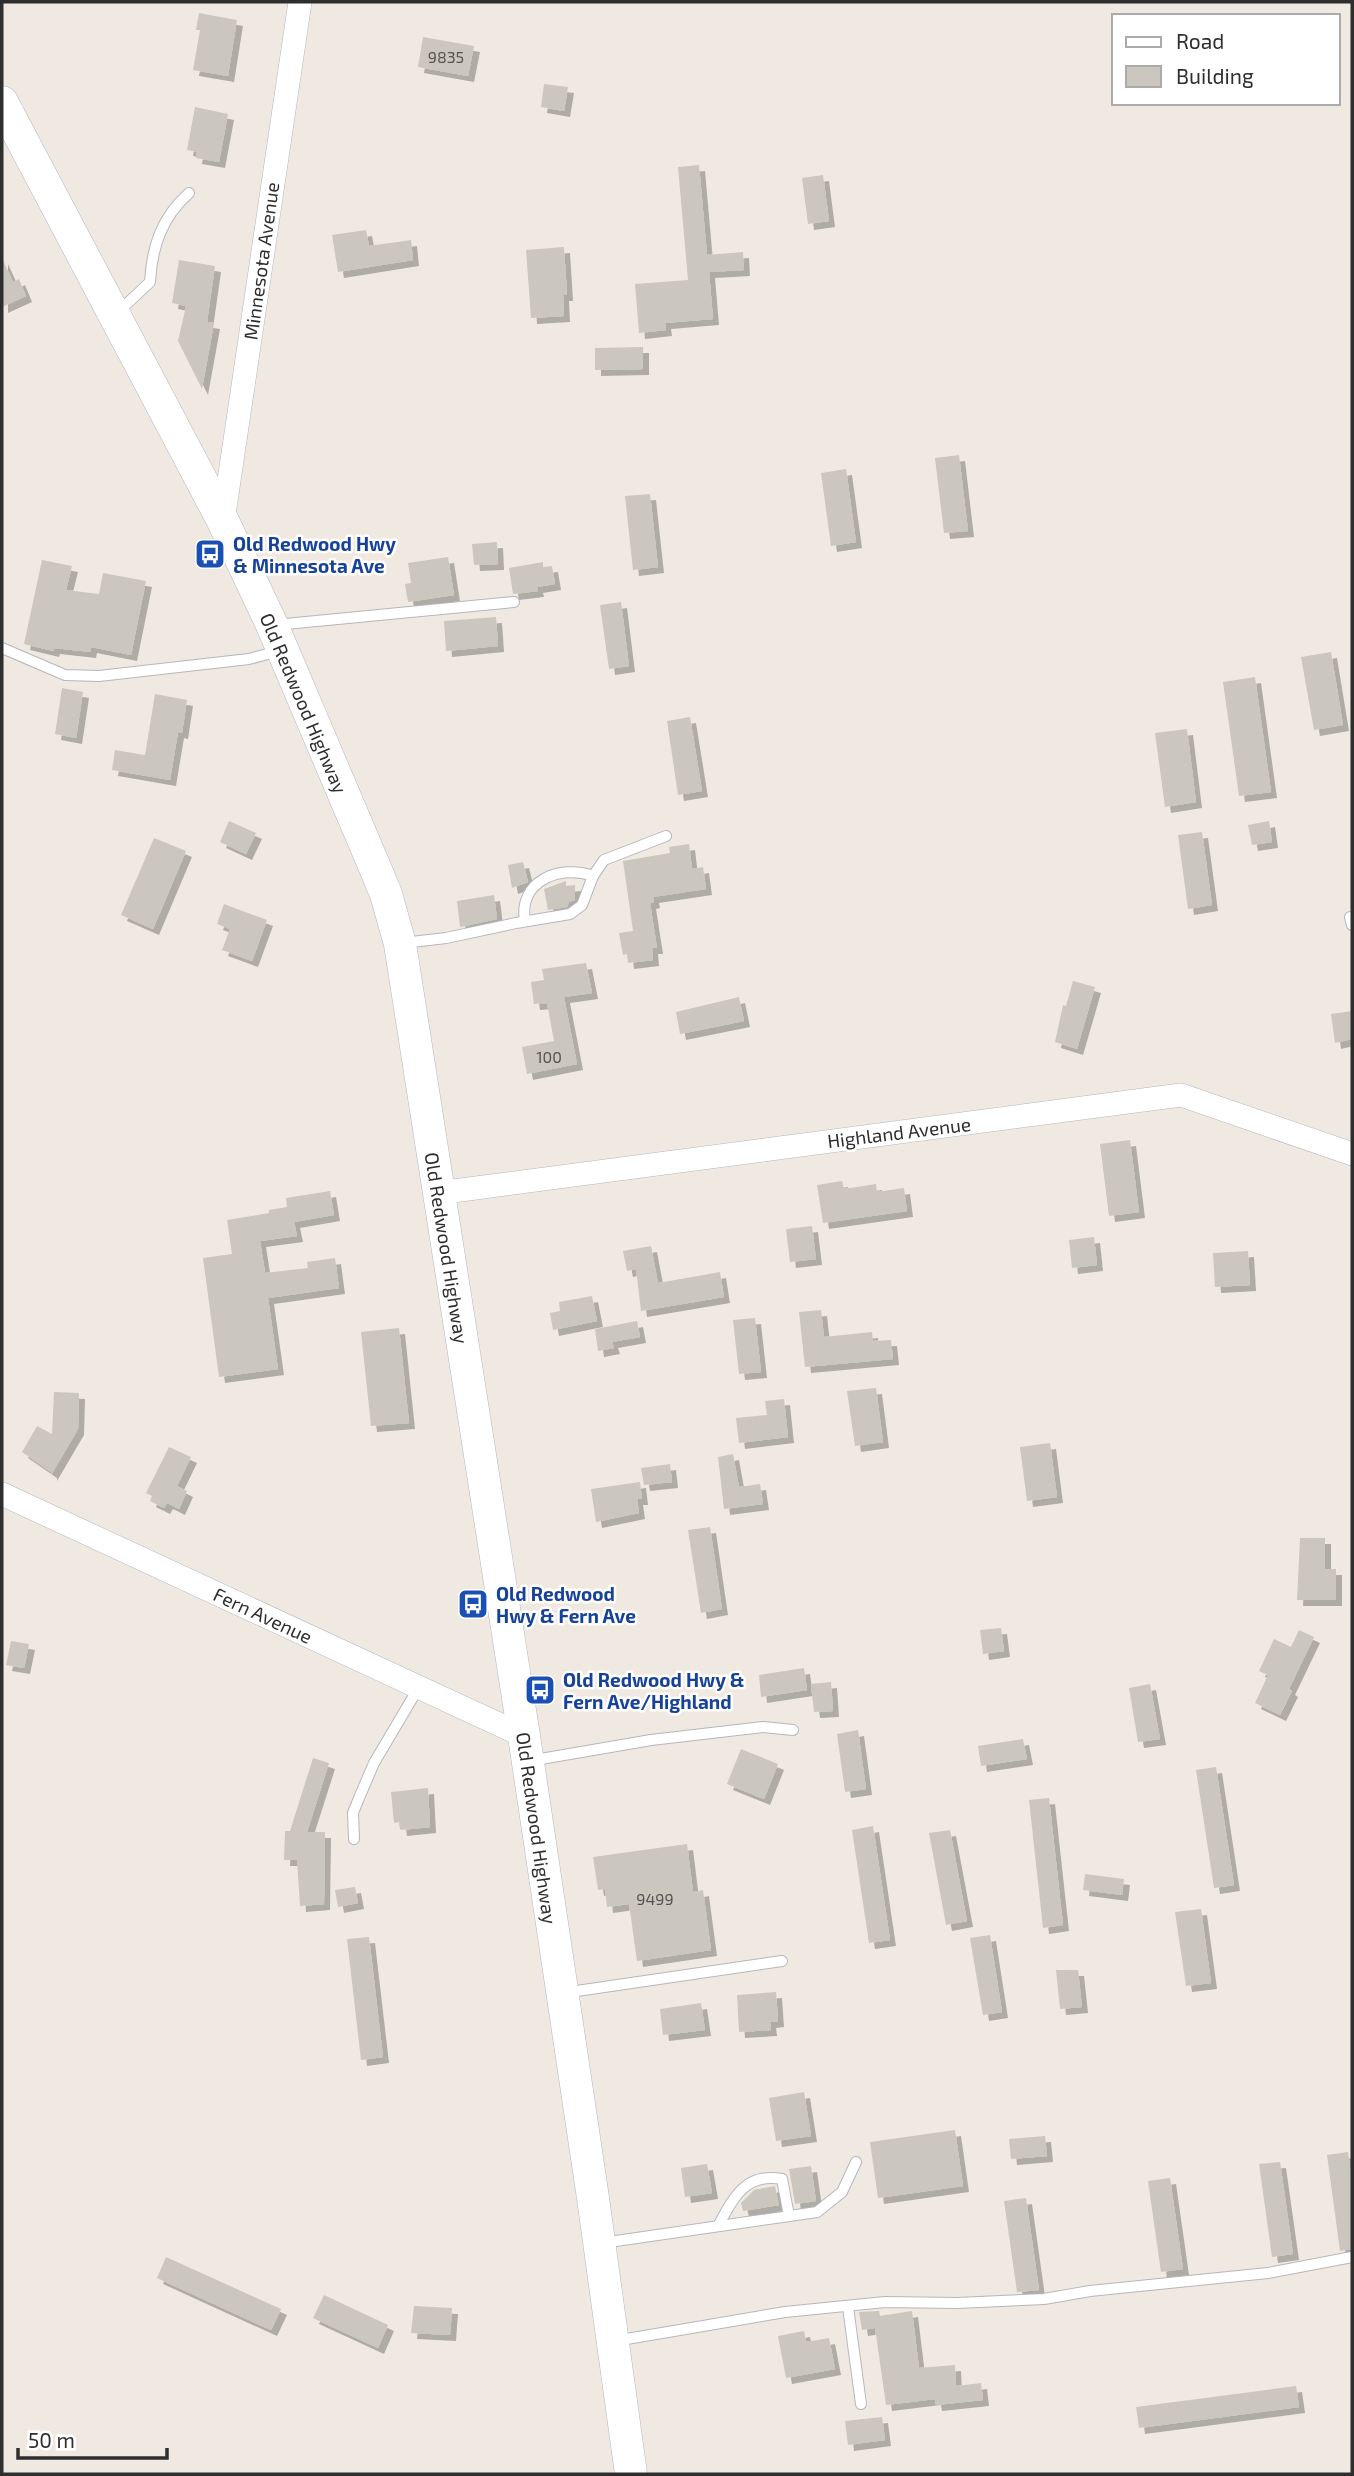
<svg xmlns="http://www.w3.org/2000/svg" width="1354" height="2476" font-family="'Exo 2',sans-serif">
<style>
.building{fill:#cbc7bf;filter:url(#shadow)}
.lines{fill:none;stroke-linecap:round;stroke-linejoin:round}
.lane-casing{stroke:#b4b7c1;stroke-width:12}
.street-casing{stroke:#b4b7c1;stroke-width:24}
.secondary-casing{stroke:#b4b7c1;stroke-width:33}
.lane{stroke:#fff;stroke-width:10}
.street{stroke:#fff;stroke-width:23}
.secondary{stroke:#fff;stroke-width:32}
.labels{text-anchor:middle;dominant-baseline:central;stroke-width:5;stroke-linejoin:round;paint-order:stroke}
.number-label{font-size:16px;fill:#555452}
.street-label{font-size:19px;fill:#2e2e2e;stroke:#fff}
.transit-label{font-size:19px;font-weight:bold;fill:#164399;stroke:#fff;text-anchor:start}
</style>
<defs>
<filter id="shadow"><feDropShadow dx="6" dy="6" stdDeviation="0" flood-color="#0004"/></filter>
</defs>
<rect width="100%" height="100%" fill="#efe9e1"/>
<!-- building -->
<g class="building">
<polygon points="199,13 237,20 228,76 193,70 200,30 196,30"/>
<polygon points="423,37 474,46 468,76 418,67"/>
<polygon points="544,84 568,87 564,111 541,107"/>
<polygon points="195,107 228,114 219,162 196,158 197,152 187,150"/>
<polygon points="699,165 707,255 743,252 744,270 709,272 713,319 665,323 666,330 639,333 635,284 688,280 678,167"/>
<polygon points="823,175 829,221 808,224 802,178"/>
<polygon points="366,230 369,246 411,240 413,260 338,272 332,235"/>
<polygon points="564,247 567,295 563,295 564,316 531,318 526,250"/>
<polygon points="2,258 13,282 19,279 26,296 2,307"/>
<polygon points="179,260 215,266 207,322 214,323 202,389 178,341 186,306 172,303"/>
<polygon points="643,347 643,369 595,370 595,348"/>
<polygon points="959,455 968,531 944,533 935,458"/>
<polygon points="846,469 856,542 831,546 821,473"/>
<polygon points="650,494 658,567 633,570 625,496"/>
<polygon points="497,542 498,564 474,565 472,544"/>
<polygon points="448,557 454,595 408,602 405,584 411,583 408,563"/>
<polygon points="42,560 72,566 66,590 99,594 103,573 146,581 131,655 91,647 90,652 54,648 53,651 24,644"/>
<polygon points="543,562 543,567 552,566 555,584 537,587 538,591 513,594 509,568"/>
<polygon points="621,602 629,666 609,669 600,605"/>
<polygon points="496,617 498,646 446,651 444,621"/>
<polygon points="1331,652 1343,725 1314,730 1301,657"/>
<polygon points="1255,677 1271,792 1239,796 1223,682"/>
<polygon points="62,688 83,692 76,738 55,734"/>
<polygon points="155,694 187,700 182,733 178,732 170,780 112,770 115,750 145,755"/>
<polygon points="690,717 702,791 678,795 667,721"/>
<polygon points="1187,729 1196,802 1165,807 1155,733"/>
<polygon points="229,821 256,833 246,854 220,842"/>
<polygon points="1269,821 1272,842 1252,845 1248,825"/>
<polygon points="1202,832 1212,905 1188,909 1178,835"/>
<polygon points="154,838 186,851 153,929 121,915"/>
<polygon points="689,844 692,869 703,867 706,889 653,897 654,902 650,903 657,948 652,948 653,960 628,963 627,954 623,955 619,933 633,931 623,861 670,853 669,847"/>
<polygon points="523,862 528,882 512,888 508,865"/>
<polygon points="566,881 566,886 575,885 575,900 569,902 567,907 548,910 544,889"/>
<polygon points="494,895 497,919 460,927 457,901"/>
<polygon points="224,904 267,920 252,961 222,950 230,929 217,924"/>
<polygon points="586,963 592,993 564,997 577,1064 527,1074 522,1047 554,1041 547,1003 534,1004 531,982 544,980 542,969"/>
<polygon points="1073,981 1095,987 1077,1049 1055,1042 1063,1005 1066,1006"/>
<polygon points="739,997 744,1021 680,1034 676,1012"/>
<polygon points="1352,1011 1352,1039 1335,1043 1331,1014"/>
<polygon points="1130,1140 1139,1212 1109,1216 1100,1144"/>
<polygon points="842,1181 844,1189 876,1184 877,1192 904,1188 907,1211 823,1223 817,1185"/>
<polygon points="330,1191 334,1215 294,1222 297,1236 260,1241 265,1273 308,1268 307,1262 335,1258 339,1288 268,1298 278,1369 219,1377 203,1258 232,1254 227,1220 269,1213 269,1210 287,1207 286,1198"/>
<polygon points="812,1226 816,1259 790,1262 786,1229"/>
<polygon points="1094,1237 1097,1265 1072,1268 1069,1240"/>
<polygon points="651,1246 658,1283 720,1272 724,1297 641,1311 636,1269 627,1271 623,1251"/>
<polygon points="1248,1251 1250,1285 1215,1287 1213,1253"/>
<polygon points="592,1296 597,1321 553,1330 550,1313 560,1311 559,1302"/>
<polygon points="821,1310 824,1337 872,1332 873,1341 891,1340 893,1359 805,1367 799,1312"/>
<polygon points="755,1318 761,1372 739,1374 733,1320"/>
<polygon points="637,1321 640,1337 612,1342 614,1348 598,1351 595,1329"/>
<polygon points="399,1328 409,1423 371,1426 361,1332"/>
<polygon points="876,1388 883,1442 855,1446 847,1391"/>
<polygon points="54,1392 79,1393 78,1429 51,1475 51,1472 22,1452 37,1426 52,1434"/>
<polygon points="784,1399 788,1437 739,1443 736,1418 767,1415 765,1401"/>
<polygon points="1050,1443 1057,1497 1027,1501 1020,1447"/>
<polygon points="169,1447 191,1457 177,1486 187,1491 179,1509 167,1503 164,1508 150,1501 152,1496 146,1493"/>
<polygon points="733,1454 739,1487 760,1484 763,1504 724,1509 718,1457"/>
<polygon points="670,1464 672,1482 644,1485 641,1468"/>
<polygon points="640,1482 642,1499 637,1499 639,1513 596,1522 591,1489"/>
<polygon points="710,1527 722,1609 701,1613 688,1530"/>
<polygon points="1300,1538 1325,1538 1325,1569 1336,1569 1336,1600 1297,1600"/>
<polygon points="1001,1628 1004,1651 983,1654 980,1630"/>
<polygon points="1299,1630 1314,1637 1289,1689 1292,1691 1280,1715 1255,1703 1268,1675 1259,1671 1274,1639 1291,1647"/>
<polygon points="11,1641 29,1644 24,1668 6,1665"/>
<polygon points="804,1668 807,1690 761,1697 759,1675"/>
<polygon points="831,1682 833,1711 814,1712 811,1684"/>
<polygon points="1150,1684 1160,1739 1138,1742 1129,1688"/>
<polygon points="858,1730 866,1789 845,1792 837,1734"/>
<polygon points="1023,1739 1027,1759 981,1766 978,1746"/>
<polygon points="741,1749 778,1764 764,1799 727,1784"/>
<polygon points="313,1758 329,1763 307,1832 325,1832 324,1904 300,1906 297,1860 284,1860 285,1831 290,1831"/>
<polygon points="1216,1767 1234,1885 1214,1888 1196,1770"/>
<polygon points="428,1788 430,1827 401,1830 400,1822 394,1823 391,1792"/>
<polygon points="1049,1798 1063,1925 1043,1928 1029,1800"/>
<polygon points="873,1826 890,1940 869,1943 852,1830"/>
<polygon points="950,1830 967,1921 946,1925 929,1833"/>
<polygon points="687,1844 693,1892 703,1890 711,1950 637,1961 629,1904 607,1907 605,1889 598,1890 593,1857"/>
<polygon points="1085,1874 1124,1879 1122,1895 1083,1890"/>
<polygon points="355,1887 358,1903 338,1907 335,1890"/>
<polygon points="1201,1909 1211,1983 1186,1986 1175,1912"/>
<polygon points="990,1935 1002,2012 983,2015 970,1938"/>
<polygon points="369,1937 383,2057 361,2060 347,1939"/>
<polygon points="1056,1970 1078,1970 1082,2007 1060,2009"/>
<polygon points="776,1992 778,2021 770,2022 771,2030 739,2032 737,1995"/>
<polygon points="701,2003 705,2030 663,2035 660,2009"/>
<polygon points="804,2092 811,2136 776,2141 769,2098"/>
<polygon points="955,2130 963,2186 878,2198 870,2142"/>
<polygon points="1045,2136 1047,2156 1011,2159 1009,2139"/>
<polygon points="1348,2152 1352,2184 1352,2249 1340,2251 1327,2155"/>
<polygon points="1280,2162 1293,2254 1272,2257 1259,2164"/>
<polygon points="707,2164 712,2193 685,2197 681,2168"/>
<polygon points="811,2166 816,2201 795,2204 789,2169"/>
<polygon points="1170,2178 1183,2269 1161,2272 1148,2181"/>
<polygon points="775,2186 779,2205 743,2211 741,2203 754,2190"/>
<polygon points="1026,2198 1039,2290 1017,2292 1004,2201"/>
<polygon points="166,2257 281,2309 271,2330 157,2278"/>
<polygon points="324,2295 388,2325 378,2348 313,2318"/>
<polygon points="414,2306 452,2308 450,2335 411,2333"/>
<polygon points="879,2311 880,2316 912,2311 919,2368 955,2365 956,2386 981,2383 983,2400 936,2405 935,2399 886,2405 875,2328 862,2330 859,2312"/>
<polygon points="804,2331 806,2342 829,2338 835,2369 786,2378 778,2336"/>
<polygon points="1296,2386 1299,2407 1139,2428 1136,2407"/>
<polygon points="882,2417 885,2440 848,2445 845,2421"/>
</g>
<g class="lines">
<!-- lane casing -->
<g class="lane-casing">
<g id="lane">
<path d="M116,314L150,282C152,246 162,217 189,193"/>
<polyline points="275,625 514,602"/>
<polyline points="2,648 65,675 99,676 249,659 279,651"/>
<polyline points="1350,917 1352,925"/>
<path d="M525,921C518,881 560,864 593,876"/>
<polyline points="403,943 446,938 516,923 570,914 582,905 593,876 604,860 666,836"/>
<polyline points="529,1761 651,1740 763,1727 793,1730"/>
<polyline points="354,1839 353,1813 359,1798 374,1763 419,1687"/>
<polyline points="563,1993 782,1961"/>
<path d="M718,2226C733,2199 745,2172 782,2179L789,2216"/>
<polyline points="602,2243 817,2212 842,2192 856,2162"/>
<polyline points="848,2307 861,2404"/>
<polyline points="615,2341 785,2312 885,2302 957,2303 1044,2299 1090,2291 1268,2273 1352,2257"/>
</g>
</g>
<!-- street casing -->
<g class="street-casing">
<g id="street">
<polyline points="223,521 300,2"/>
<polyline points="438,1193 1181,1095 1352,1154"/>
<polyline points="2,1494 524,1736"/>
</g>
</g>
<!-- secondary casing -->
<g class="secondary-casing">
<polyline id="secondary" points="2,102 223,521 272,625 376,870 386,894 400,944 524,1736 593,2198 631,2474"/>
</g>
<!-- lane -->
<use href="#lane" class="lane"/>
<!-- street -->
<use href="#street" class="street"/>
<!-- secondary -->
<use href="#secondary" class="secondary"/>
</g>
<!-- icons -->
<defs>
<g id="bus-square" transform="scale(1.575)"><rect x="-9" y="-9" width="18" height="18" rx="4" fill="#1a4fb4" stroke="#fff"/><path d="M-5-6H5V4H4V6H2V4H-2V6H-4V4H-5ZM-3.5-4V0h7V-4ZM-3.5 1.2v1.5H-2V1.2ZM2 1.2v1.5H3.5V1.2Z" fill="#fff"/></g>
</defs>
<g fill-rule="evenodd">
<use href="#bus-square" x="210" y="554"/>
<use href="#bus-square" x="473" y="1604"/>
<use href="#bus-square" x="540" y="1690"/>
</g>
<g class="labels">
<!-- number labels -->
<g class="number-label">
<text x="446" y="56">9835</text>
<text x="549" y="1056">100</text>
<text x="655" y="1898">9499</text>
</g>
<!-- street labels -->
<g class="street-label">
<text transform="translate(261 261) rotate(-82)">Minnesota Avenue</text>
<text transform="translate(304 703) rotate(67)">Old Redwood Highway</text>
<text transform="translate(899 1132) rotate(-7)">Highland Avenue</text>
<text transform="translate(447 1248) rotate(81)">Old Redwood Highway</text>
<text transform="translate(263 1615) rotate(25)">Fern Avenue</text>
<text transform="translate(537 1828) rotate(82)">Old Redwood Highway</text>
</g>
<!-- transit labels -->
<g class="transit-label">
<text x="233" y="543">Old Redwood Hwy<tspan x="233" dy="22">&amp; Minnesota Ave</tspan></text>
<text x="496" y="1593">Old Redwood<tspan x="496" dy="22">Hwy &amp; Fern Ave</tspan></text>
<text x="563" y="1679">Old Redwood Hwy &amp;<tspan x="563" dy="22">Fern Ave/Highland</tspan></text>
</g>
</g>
<!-- border -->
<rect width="1354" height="2476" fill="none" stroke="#2e2e2e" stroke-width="7"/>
<!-- legend -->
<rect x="1112" y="14" width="228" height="91" fill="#ffffff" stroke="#ababab" stroke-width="2"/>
<rect x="1126" y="37" width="35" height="10" fill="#ffffff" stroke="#ababab" stroke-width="2"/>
<text x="1176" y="49" font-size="21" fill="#2e2e2e">Road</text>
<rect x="1126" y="66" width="35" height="21" fill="#cbc7bf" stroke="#ababab" stroke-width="2"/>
<text x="1176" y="84" font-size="21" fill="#2e2e2e">Building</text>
<!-- scale -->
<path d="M18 2448v10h149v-10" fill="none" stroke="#2e2e2e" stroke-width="3.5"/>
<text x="28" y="2448" font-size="21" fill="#2e2e2e" stroke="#ffffff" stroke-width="5" paint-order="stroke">50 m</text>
</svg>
